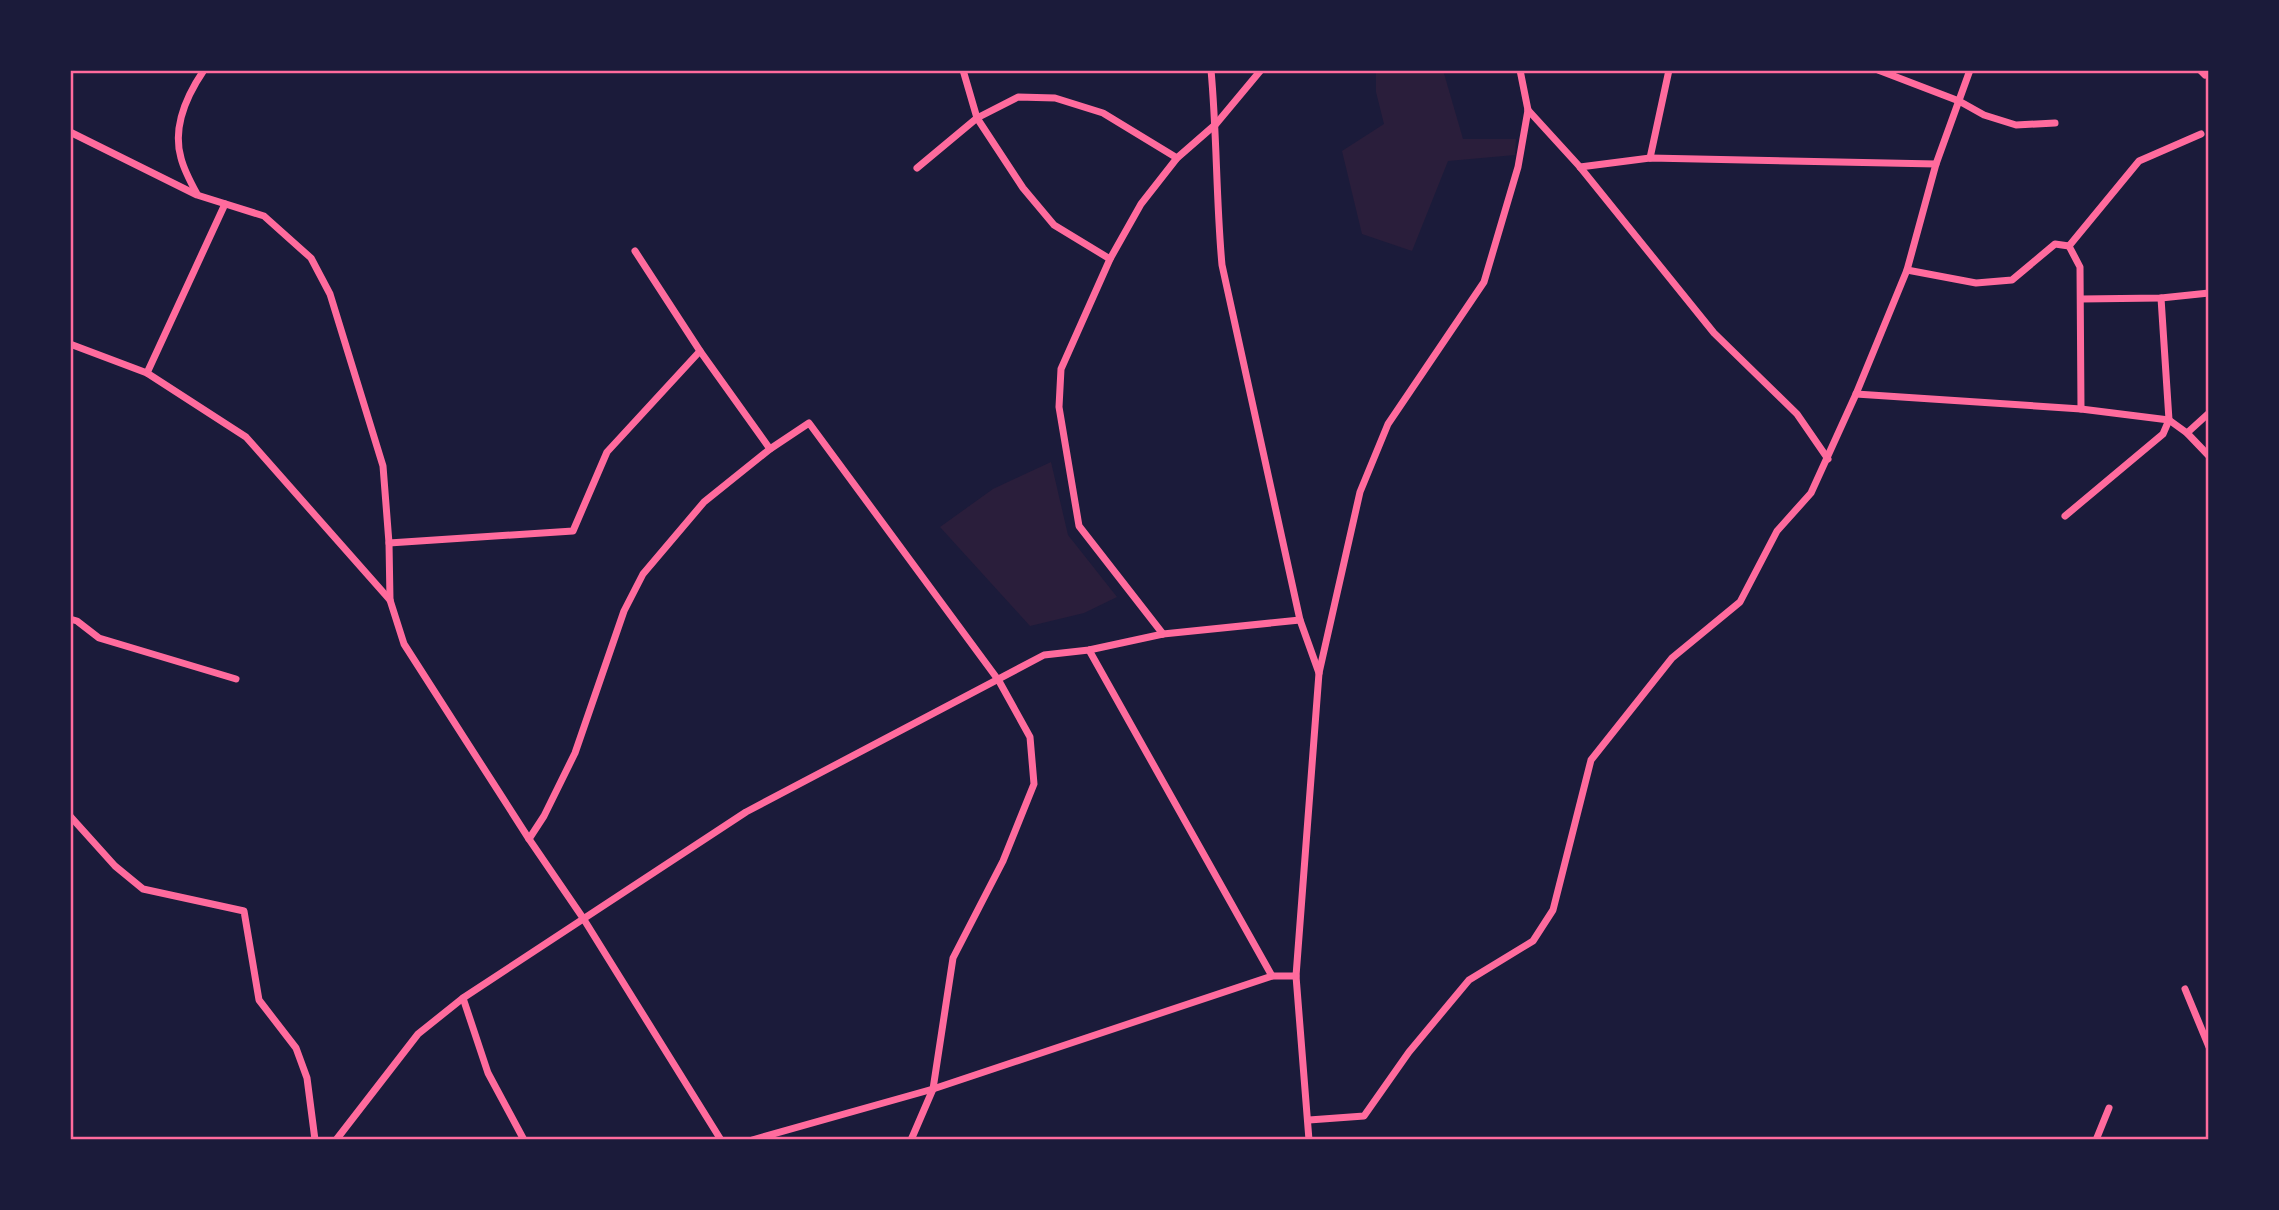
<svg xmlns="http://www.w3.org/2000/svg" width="2279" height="1210" font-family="Commissioner,sans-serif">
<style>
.green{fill:#2a1e3b}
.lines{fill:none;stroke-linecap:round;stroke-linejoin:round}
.minor{stroke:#ff6b9d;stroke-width:7}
.neatline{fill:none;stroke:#ff6b9d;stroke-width:2.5}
</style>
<rect width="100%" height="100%" fill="#1b1b3a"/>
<!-- green -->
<g class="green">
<polygon points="1376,70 1443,70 1463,139 1516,139 1515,155 1448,161 1412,251 1362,234 1342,151 1384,124 1376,92"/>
<polygon points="1051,462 1068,535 1117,597 1084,613 1030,626 940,527 993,489"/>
</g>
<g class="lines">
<!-- minor -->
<g class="minor">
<polyline points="963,70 977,118 1023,188 1054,225 1110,259"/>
<path d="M1211,70C1217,135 1216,200 1222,265L1300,620L1319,673"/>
<polyline points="1878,70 1959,101 1984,115 2016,125 2055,123"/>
<polyline points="2200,70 2205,75"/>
<polyline points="1528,110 1580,167 1714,333 1797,414 1828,459"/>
<polyline points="70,132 197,195 264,216 311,258 330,294 383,466 389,543 390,600 404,644 529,839 583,918 721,1140"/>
<polyline points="1650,158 1669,70"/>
<polyline points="1580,167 1650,158 1936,164"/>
<polyline points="917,168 977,118 1018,97 1055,98 1103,113 1177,158"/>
<path d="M197,194C191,183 184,170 181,158C172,127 187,95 204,70"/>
<polyline points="2069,246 2139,161 2201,134"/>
<polyline points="2069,246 2080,267 2081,409"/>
<polyline points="635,251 700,351 770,449"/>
<polyline points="1907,270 1976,283 2012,280 2055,244 2069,246"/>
<polyline points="2081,299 2161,298 2209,293"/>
<polyline points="70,344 147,373 246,437 390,600"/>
<polyline points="147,373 225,204"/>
<polyline points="1856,394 2081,409 2169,420 2187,433 2209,456"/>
<polyline points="2187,433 2209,413"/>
<polyline points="2065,516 2163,434 2169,420 2161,298"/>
<polyline points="389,543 573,531 607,452 700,351"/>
<polyline points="70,619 77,621 99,638 236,679"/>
<polyline points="1163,634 1079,526 1059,407 1061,369 1110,259 1141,204 1177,158 1216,124 1261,70"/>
<polyline points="1089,650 1272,976"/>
<polyline points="70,816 115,866 143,889 244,911 259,1000 296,1048 307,1078 315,1140"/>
<polyline points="529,839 544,816 575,753 624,611 643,574 704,502 770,449 809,423 999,681 1030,737 1034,784 1003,861 953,958 933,1089 911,1140"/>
<polyline points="2185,989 2209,1047"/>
<polyline points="463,998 488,1073 524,1140"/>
<polyline points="1309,1120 1364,1116 1409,1052 1469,980 1533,941 1553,910 1591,760 1672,658 1740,602 1777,531 1811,493 1856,394 1907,270 1936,164 1970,70"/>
<polyline points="336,1140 418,1034 463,998 746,812 1044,655 1089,650 1163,634 1300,620"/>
<polyline points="752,1140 933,1089 1272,976 1296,976"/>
<polyline points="1309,1140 1296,976 1319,673 1360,492 1388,424 1484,282 1518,167 1528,110 1520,70"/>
<polyline points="2096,1140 2109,1108"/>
</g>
</g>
<!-- border -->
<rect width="2279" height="1210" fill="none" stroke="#1b1b3a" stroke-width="144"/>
<rect x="72" y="72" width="2135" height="1066" class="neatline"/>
</svg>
